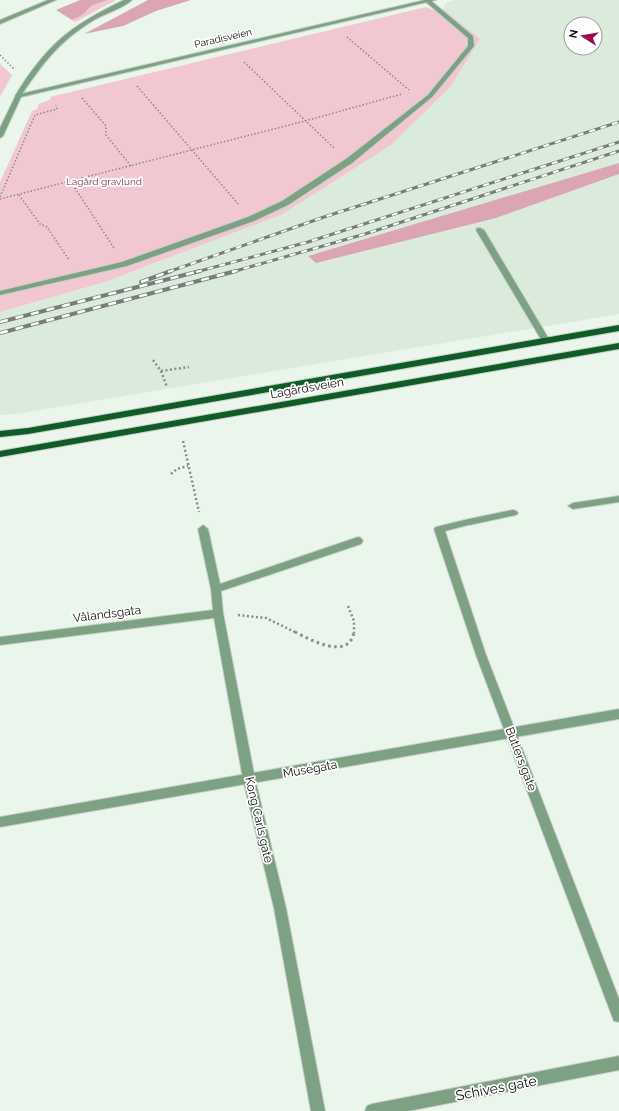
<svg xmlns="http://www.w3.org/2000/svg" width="619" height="1111" font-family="Raleway,sans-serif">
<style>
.built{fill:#daebdc;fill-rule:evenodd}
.green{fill:#f1c7d2}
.forest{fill:#dca5b4}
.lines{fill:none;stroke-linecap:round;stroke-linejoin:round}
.service-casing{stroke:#c6d0c7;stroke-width:2}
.minor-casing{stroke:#c6d0c7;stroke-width:2}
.tertiary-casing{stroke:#c6d0c7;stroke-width:2}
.primary-casing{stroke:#c6d0c7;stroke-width:2}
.path-far2{stroke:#868d87;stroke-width:1.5;stroke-dasharray:1.5 2;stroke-linecap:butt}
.path-far1{stroke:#868d87;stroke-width:2.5;stroke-dasharray:2 2.5;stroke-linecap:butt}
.path{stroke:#868d87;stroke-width:3;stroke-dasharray:2.5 3.5;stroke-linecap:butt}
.service{fill:#7ea083;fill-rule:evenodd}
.minor{fill:#7ea083;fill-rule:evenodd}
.tertiary{fill:#7ea083;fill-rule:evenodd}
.primary{fill:#0f5c29;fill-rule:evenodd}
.rail-far1-casing{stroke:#777e78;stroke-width:3}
.rail-casing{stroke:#777e78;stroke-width:4}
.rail-far1{stroke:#fff;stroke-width:2;stroke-dasharray:6;stroke-linecap:butt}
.rail{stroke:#fff;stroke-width:2.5;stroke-dasharray:8;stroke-linecap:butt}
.labels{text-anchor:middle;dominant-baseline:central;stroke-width:3.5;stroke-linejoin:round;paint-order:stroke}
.far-street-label{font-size:10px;fill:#0c0f0c;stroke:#fff}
.far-park-label{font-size:10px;fill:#7b374e;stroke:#fff}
.street-label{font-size:12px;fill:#0c0f0c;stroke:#fff}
.near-street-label{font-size:14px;fill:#0c0f0c;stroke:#fff}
</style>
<rect width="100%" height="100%" fill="#eaf5eb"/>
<!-- built -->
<path class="built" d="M456,0H619V163L308,256L496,218L619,174V314L15,414L0,415V312L105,282L283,214L391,145L480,39L443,9L447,2ZM571,24H595V48H571Z"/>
<!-- green -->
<g class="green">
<path d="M108,0H116L75,22L72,20C80,17 83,14 89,8C93,4 102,2 108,0Z"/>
<polygon points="426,7 433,10 443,9 480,39 450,87 391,145 283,214 105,282 0,312 0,182 32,111 37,109 39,104 51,99 50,97"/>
<polygon points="0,64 12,75 0,97"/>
</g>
<!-- forest -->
<g class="forest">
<path d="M80,0H108C102,2 93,4 89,8C84,14 80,17 72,20L56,10Z"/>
<polygon points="148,0 191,0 156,11 123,26 84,34"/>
<polygon points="619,163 619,174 496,218 316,263 308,256"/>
</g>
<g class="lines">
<!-- service casing -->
<g class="service-casing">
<g id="service">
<polygon points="426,0 430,0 473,36 474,46 432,97 352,163 288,205 254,221 127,266 0,295 0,291 122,262 248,217 282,201 346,159 428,95 468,46 468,38 426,2"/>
<polygon points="477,228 480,228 484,230 550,341 549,343 543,343 542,341 476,230"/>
<polygon points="513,510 516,511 518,513 516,515 469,525 464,522 469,519"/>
</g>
</g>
<!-- minor casing -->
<g class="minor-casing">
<g id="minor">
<path d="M124,0H132C122,9 106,13 94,20C58,42 43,63 20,97H16L15,96C47,44 70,26 124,0Z"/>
<polygon points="619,496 619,502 573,509 568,506 573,503"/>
<polygon points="469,519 474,522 472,524 445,531 486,655 619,999 619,1022 614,1021 612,1016 476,655 434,529 436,527"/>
<polygon points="203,525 208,529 220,584 358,537 361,538 363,541 361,544 221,591 223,613 255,779 286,908 325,1111 311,1111 274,908 243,779 214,618 0,645 0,637 213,610 211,589 198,529"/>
<polygon points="619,1056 619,1070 408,1111 365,1111 367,1106 372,1104"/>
</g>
</g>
<!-- tertiary casing -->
<g class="tertiary-casing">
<g id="tertiary">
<polygon points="48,0 56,0 0,24 0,20"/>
<polygon points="425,0 436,0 21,97 3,136 0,138 0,128 16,95"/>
<polygon points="619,709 619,719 0,827 0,817"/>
</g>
</g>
<!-- primary casing -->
<g class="primary-casing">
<g id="primary">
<polygon points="619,325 619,331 28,434 0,437 0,431 28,428"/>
<polygon points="619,343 619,349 0,457 0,451"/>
</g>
</g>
<!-- path-far2 -->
<g class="path-far2">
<polyline points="347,37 409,90"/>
<polyline points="0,55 14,69"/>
<polyline points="244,62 334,148"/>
<polyline points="137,86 239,205"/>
<polyline points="82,98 106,126 106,135 131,166"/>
<polyline points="71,182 114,248"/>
<polyline points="19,195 40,224 47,227 69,260"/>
<polyline points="0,197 35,115 57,109 56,105"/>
<polyline points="0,199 305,121 402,94"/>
</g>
<!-- path-far1 -->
<g class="path-far1">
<polyline points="153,360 161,371 167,387"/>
<polyline points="161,371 189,367"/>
<polyline points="183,441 199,512"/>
<polyline points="171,474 177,469 188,466"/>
<polyline points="348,606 354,621 354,633"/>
<polyline points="238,615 266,618 297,633"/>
</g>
<!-- path -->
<path class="path" d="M295,632C311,640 349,661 354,632"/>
<!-- service -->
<use href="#service" class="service"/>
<!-- minor -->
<use href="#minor" class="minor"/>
<!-- tertiary -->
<use href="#tertiary" class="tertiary"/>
<!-- primary -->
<use href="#primary" class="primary"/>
<!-- rail-far1 casing -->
<g class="rail-far1-casing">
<g id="rail-far1">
<polyline points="168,272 324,217 619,122"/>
<polyline points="196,272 308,242 619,142"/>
<polyline points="232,272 365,234 619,151"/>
</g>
</g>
<!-- rail casing -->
<g class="rail-casing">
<g id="rail">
<polyline points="141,282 171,271"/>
<polyline points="0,322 200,271"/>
<polyline points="0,333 236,271"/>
</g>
</g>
<!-- rail-far1 -->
<use href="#rail-far1" class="rail-far1"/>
<!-- rail -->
<use href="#rail" class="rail"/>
</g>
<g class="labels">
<!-- far-street labels -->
<g class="far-street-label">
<text transform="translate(223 38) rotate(-13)">Paradisveien</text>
</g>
<!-- far-park labels -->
<g class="far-park-label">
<text x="104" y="181">Lagård gravlund</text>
</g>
<!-- street labels -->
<g class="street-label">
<text transform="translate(307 388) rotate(-10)">Lagårdsveien</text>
<text transform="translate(107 614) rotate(-7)">Vålandsgata</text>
<text transform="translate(521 759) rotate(69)">Butlers gate</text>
<text transform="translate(310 769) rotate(-10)">Muségata</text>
<text transform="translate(259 820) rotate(77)">Kong Carls gate</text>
</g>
<!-- near-street labels -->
<g class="near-street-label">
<text transform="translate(496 1088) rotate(-11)">Schives gate</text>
</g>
</g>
<!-- north arrow -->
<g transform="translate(583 36) rotate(282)"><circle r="19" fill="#ffffff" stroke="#9e9f9e"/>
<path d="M0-3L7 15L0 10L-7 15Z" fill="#9f0a53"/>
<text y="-6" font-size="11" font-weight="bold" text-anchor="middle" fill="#0c0f0c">N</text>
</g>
</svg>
